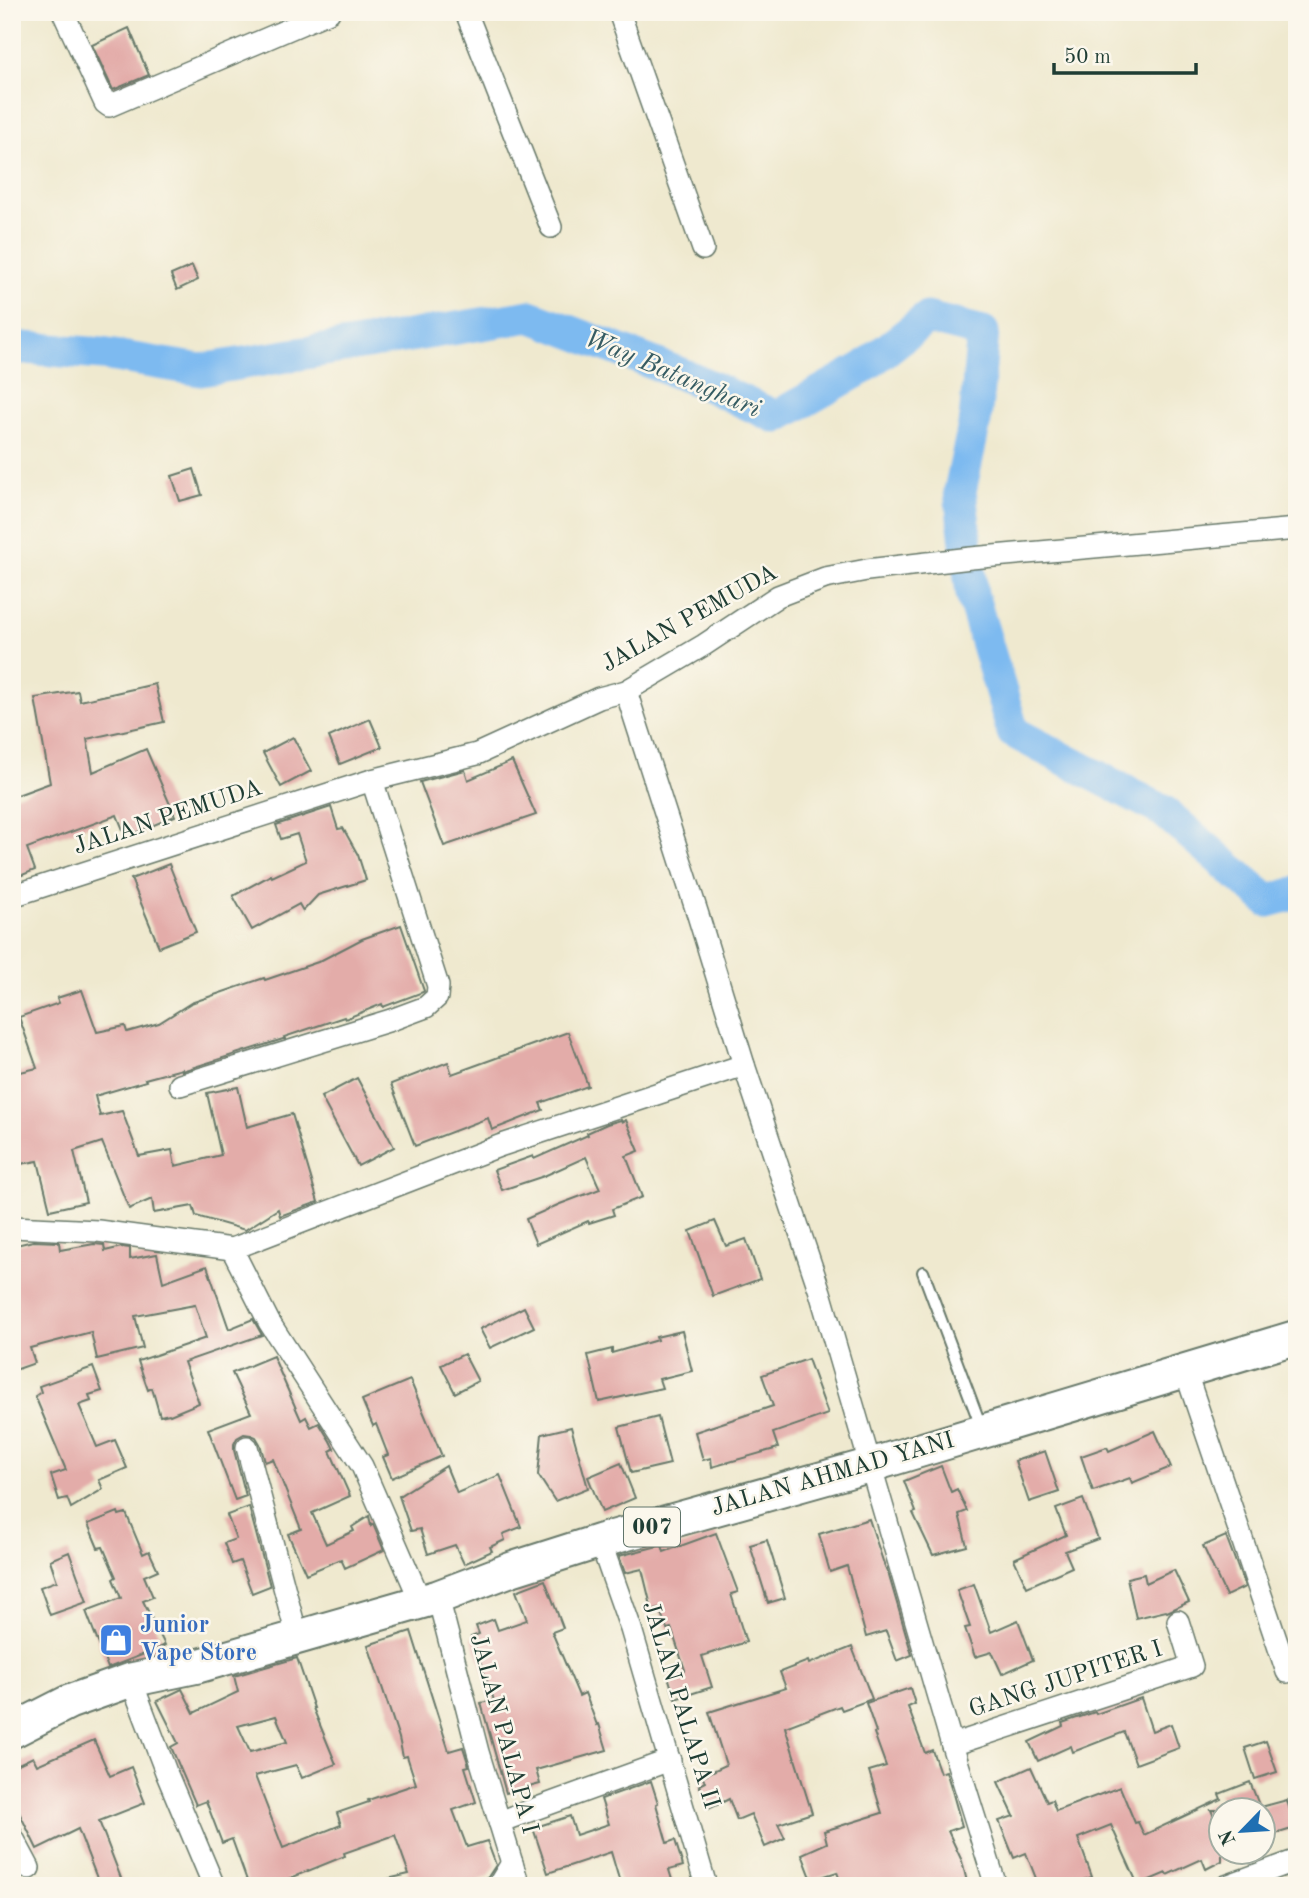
<svg xmlns="http://www.w3.org/2000/svg" width="1309" height="1898" font-family="'Old Standard TT',serif">
<style>
.lines{fill:none;stroke-linecap:round;stroke-linejoin:round}
.river{stroke:#7dbaf0;stroke-width:33}
.building{fill:#e3aca9;fill-rule:evenodd}
.lane-casing{stroke:#68796a;stroke-width:14}
.street-casing{stroke:#68796a;stroke-width:24}
.primary-casing{stroke:#68796a;stroke-width:37}
.lane{stroke:#fff;stroke-width:10}
.street{stroke:#fff;stroke-width:21}
.primary{stroke:#fff;stroke-width:33}
.labels{text-anchor:middle;dominant-baseline:central;stroke-width:5;stroke-linejoin:round;paint-order:stroke}
.shield{fill:#fbf7ec;stroke:#61756b;stroke-width:2}
.shield-label{font-size:23px;font-weight:bold;fill:#1f3d34}
.street-label{font-size:24px;fill:#1f3d34;stroke:#fbf7ec}
.shop-label{font-size:24px;font-weight:bold;fill:#366cbe;stroke:#fbf7ec;text-anchor:start}
.water-label{font-size:26px;font-style:italic;fill:#365c63;stroke:#fbf7ec}
</style>
<rect width="100%" height="100%" fill="#fbf7ec"/>
<filter id="ink" filterUnits="userSpaceOnUse"><feTurbulence type="fractalNoise" baseFrequency=".0143" numOctaves="2"/><feDisplacementMap in="SourceGraphic" scale="14" xChannelSelector="R" yChannelSelector="G"/><feConvolveMatrix kernelMatrix="1 2 1 2 8 2 1 2 1" color-interpolation-filters="sRGB"/></filter>
<filter id="wash" filterUnits="userSpaceOnUse"><feTurbulence type="fractalNoise" baseFrequency=".00686" numOctaves="4" result="noise"/><feDisplacementMap in="SourceGraphic" scale="28" xChannelSelector="R" yChannelSelector="G"/><feGaussianBlur stdDeviation="1.57" result="paint"/><feColorMatrix in="noise" values="0 0 0 0 0 0 0 0 0 0 0 0 0 0 0 0 0 1.4 0 .05"/><feComposite in="paint" operator="in"/></filter>
<g filter="url(#wash)">
<rect width="100%" height="100%" fill="#efe9cf"/>
<g class="lines">
<!-- river -->
<polyline class="river" points="12,347 102,354 201,370 530,316 694,379 776,417 863,368 927,318 983,332 975,421 960,491 972,594 1013,732 1163,811 1268,901 1297,893"/>
</g>
<g id="blocks">
<!-- building -->
<g class="building">
<polygon points="129,28 149,75 113,90 92,45"/>
<polygon points="192,266 198,280 177,290 171,275"/>
<polygon points="194,469 202,495 180,501 172,476"/>
<polygon points="155,684 164,722 87,739 93,772 146,749 175,816 126,837 117,815 27,848 35,870 12,879 12,797 50,783 35,698 78,691 80,701"/>
<polygon points="370,719 382,747 340,764 329,737"/>
<polygon points="293,737 311,771 281,787 263,753"/>
<polygon points="512,761 536,815 444,846 420,782 465,770 468,780"/>
<polygon points="331,807 338,829 343,828 358,855 366,880 318,895 303,911 299,904 252,930 233,896 271,875 272,877 306,861 297,834 281,839 276,825"/>
<polygon points="169,864 196,932 159,947 131,879"/>
<polygon points="401,925 424,991 423,992 383,1007 382,1004 345,1019 344,1017 284,1037 285,1039 283,1039 182,1071 182,1069 145,1079 146,1081 95,1096 100,1116 122,1111 139,1156 172,1150 175,1166 221,1155 207,1093 238,1087 247,1127 292,1114 318,1202 280,1216 278,1209 245,1230 196,1216 193,1206 154,1213 152,1199 129,1209 102,1142 74,1151 86,1202 50,1210 38,1161 15,1165 12,1151 12,1074 37,1068 19,1017 59,1003 57,998 82,990 97,1032 125,1026 127,1032 159,1023 191,1003 264,978 265,980 318,962 362,939"/>
<polygon points="568,1032 588,1086 540,1103 543,1110 492,1130 488,1118 415,1146 391,1084 448,1062 452,1074"/>
<polygon points="357,1078 394,1147 358,1166 321,1097"/>
<polygon points="621,1120 622,1122 626,1120 639,1151 626,1156 642,1197 612,1209 614,1215 589,1223 588,1221 536,1244 526,1219 560,1204 600,1189 586,1157 544,1176 502,1190 494,1170 533,1156 534,1159 588,1135 587,1133 607,1124"/>
<polygon points="715,1221 726,1246 746,1239 760,1279 713,1296 690,1231"/>
<polygon points="33,1241 59,1242 60,1250 94,1244 104,1245 105,1251 122,1247 130,1248 130,1259 157,1254 163,1282 207,1266 229,1329 253,1319 262,1335 184,1362 199,1403 170,1415 169,1414 160,1416 152,1388 148,1390 138,1361 206,1338 195,1305 135,1316 143,1348 97,1359 91,1332 30,1348 35,1363 12,1371 12,1246"/>
<polygon points="524,1307 534,1327 490,1348 480,1329"/>
<polygon points="682,1331 692,1371 659,1379 662,1388 599,1402 588,1355 612,1349 612,1353 657,1340 656,1337"/>
<polygon points="464,1354 478,1381 455,1393 441,1365"/>
<polygon points="273,1356 301,1420 306,1417 311,1427 319,1423 330,1441 334,1449 330,1451 350,1496 312,1513 326,1544 354,1531 352,1527 369,1516 371,1526 373,1524 384,1550 345,1568 341,1559 306,1574 288,1534 301,1529 273,1459 265,1462 260,1444 256,1437 251,1435 244,1434 237,1438 234,1444 234,1450 246,1496 235,1500 208,1429 251,1413 232,1373"/>
<polygon points="808,1359 828,1414 773,1433 778,1448 712,1467 711,1458 703,1460 695,1432 773,1406 762,1375"/>
<polygon points="93,1367 102,1391 89,1395 91,1401 79,1405 97,1447 115,1440 127,1468 99,1480 103,1489 71,1508 67,1498 59,1500 51,1475 66,1470 35,1396 41,1392 39,1386"/>
<polygon points="410,1380 442,1456 392,1478 383,1457 388,1455 376,1424 373,1426 362,1400"/>
<polygon points="658,1417 670,1464 631,1473 619,1427"/>
<polygon points="571,1427 588,1488 555,1501 538,1475 542,1434"/>
<polygon points="1155,1431 1171,1467 1132,1483 1130,1478 1093,1491 1081,1456 1107,1447 1109,1451"/>
<polygon points="1045,1451 1059,1492 1029,1502 1015,1461"/>
<polygon points="621,1463 635,1498 602,1512 588,1477"/>
<polygon points="446,1466 457,1493 500,1475 521,1527 503,1534 505,1540 490,1547 492,1551 464,1564 455,1545 428,1554 420,1529 411,1531 399,1496"/>
<polygon points="941,1466 951,1492 957,1489 967,1511 959,1514 967,1546 933,1555 913,1513 916,1512 904,1481"/>
<polygon points="1083,1499 1098,1539 1065,1551 1072,1567 1027,1587 1014,1559 1066,1535 1056,1509"/>
<polygon points="249,1507 270,1586 252,1593 240,1561 232,1564 224,1543 236,1539 227,1515"/>
<polygon points="118,1512 119,1515 126,1513 143,1554 149,1551 158,1570 144,1576 153,1597 143,1601 165,1645 148,1654 147,1653 108,1668 86,1611 121,1598 113,1579 116,1577 103,1547 98,1548 88,1524"/>
<polygon points="869,1519 886,1570 887,1569 912,1655 897,1661 886,1631 866,1637 847,1566 830,1572 819,1534"/>
<polygon points="716,1533 738,1592 731,1594 746,1642 702,1656 712,1687 675,1699 668,1676 685,1670 671,1628 667,1629 659,1608 652,1610 642,1569 625,1573 619,1556 662,1545 664,1552"/>
<polygon points="1226,1536 1245,1587 1226,1596 1203,1546"/>
<polygon points="767,1540 785,1598 768,1603 750,1545"/>
<polygon points="69,1552 87,1602 50,1615 40,1587 57,1581 50,1560"/>
<polygon points="1174,1570 1189,1602 1167,1612 1166,1611 1136,1618 1127,1578 1144,1574 1146,1583"/>
<polygon points="545,1580 563,1628 552,1632 579,1696 585,1693 597,1725 599,1724 607,1750 536,1770 540,1784 506,1793 481,1703 494,1700 471,1637 479,1634 476,1626 494,1619 498,1630 527,1620 516,1591"/>
<polygon points="974,1584 991,1632 1018,1620 1033,1660 1002,1674 992,1652 975,1657 965,1628 970,1627 957,1590"/>
<path d="M411,1631L449,1751L463,1747L469,1766L465,1767L476,1802L453,1810L467,1847L487,1841L496,1865L488,1877L463,1886H384L383,1880L409,1874L395,1835L344,1853L345,1856L288,1879L290,1886H249L232,1839L222,1843L206,1801L196,1805L171,1747L178,1743L157,1701L182,1689L194,1713L238,1692L234,1676L297,1658L314,1708H313L336,1764L302,1778L296,1765L255,1776L283,1848L341,1825L337,1813L369,1802L368,1800L416,1784L407,1756L403,1757L399,1738L368,1645ZM276,1716L287,1742L250,1752L238,1726Z"/>
<polygon points="852,1647 872,1699 842,1710 840,1706 785,1727 812,1813 778,1824 785,1838 765,1847 751,1814 737,1820 729,1799 709,1809 699,1785 705,1782 702,1776 726,1765 709,1712 786,1688 780,1672 808,1661 809,1664"/>
<polygon points="910,1688 915,1704 908,1707 925,1753 932,1750 940,1773 946,1771 951,1787 962,1826 948,1831 962,1861 968,1886 842,1886 837,1872 812,1880 802,1854 827,1843 824,1831 882,1813 869,1771 886,1766 874,1733 876,1732 866,1703"/>
<polygon points="1141,1698 1152,1731 1171,1724 1179,1748 1136,1764 1124,1732 1073,1752 1071,1746 1038,1761 1029,1742 1063,1726 1062,1723 1095,1712 1096,1714"/>
<polygon points="94,1740 110,1776 131,1767 145,1803 99,1821 124,1886 100,1886 78,1829 37,1849 12,1798 12,1767 33,1757 37,1765"/>
<polygon points="1266,1741 1277,1772 1255,1779 1245,1748"/>
<polygon points="1031,1767 1047,1802 1052,1800 1056,1811 1120,1787 1135,1823 1138,1822 1144,1835 1221,1799 1219,1794 1250,1782 1261,1810 1211,1810 1222,1834 1222,1861 1206,1869 1202,1859 1167,1875 1166,1873 1138,1885 1111,1825 1078,1838 1092,1877 1066,1886 1039,1886 1026,1853 1014,1858 999,1821 1014,1816 998,1782"/>
<polygon points="651,1781 658,1803 656,1804 667,1843 675,1840 683,1866 669,1870 674,1886 621,1886 611,1852 548,1873 533,1828 570,1816 576,1835 609,1824 601,1799"/>
<polygon points="1287,1800 1295,1828 1269,1836 1264,1817 1264,1810 1261,1810 1261,1807"/>
</g>
</g>
</g>
<g filter="url(#ink)">
<use href="#blocks" fill-opacity="0" stroke="#68796a" stroke-width="2"/>
<g class="lines">
<!-- lane casing -->
<g class="lane-casing">
<polyline id="lane" points="923,1272 982,1429"/>
</g>
<!-- street casing -->
<g class="street-casing">
<g id="street">
<polyline points="63,12 105,103 109,106 329,12"/>
<polyline points="466,12 551,227"/>
<polyline points="619,12 703,249"/>
<polyline points="626,691 698,915 744,1065 820,1292 952,1745 996,1886"/>
<polyline points="12,896 372,780 477,754 599,698 626,691 704,645 778,596 825,578 867,570 971,558 1297,529"/>
<polyline points="180,1085 391,1020 426,1007 437,997 438,986 372,780"/>
<polyline points="12,1227 98,1231 232,1249 499,1146 744,1065"/>
<polyline points="232,1249 269,1322 362,1466 421,1602"/>
<polyline points="1185,1370 1287,1672"/>
<polyline points="247,1447 297,1636"/>
<polyline points="600,1541 631,1629 706,1886"/>
<polyline points="438,1597 478,1752 519,1886"/>
<polyline points="131,1680 166,1772 214,1886"/>
<polyline points="952,1745 1192,1666 1178,1621"/>
<polyline points="499,1822 670,1760"/>
<polyline points="12,1836 29,1868"/>
<polyline points="498,1886 512,1863"/>
<polyline points="1226,1886 1297,1860"/>
</g>
</g>
<!-- primary casing -->
<g class="primary-casing">
<polyline id="primary" points="12,1731 69,1702 131,1680 198,1666 438,1597 512,1569 600,1541 871,1465 1297,1337"/>
</g>
<!-- lane -->
<use href="#lane" class="lane"/>
<!-- street -->
<use href="#street" class="street"/>
<!-- primary -->
<use href="#primary" class="primary"/>
</g>
</g>
<!-- icons -->
<defs>
<g id="shop-square" transform="scale(1.75)"><rect x="-9" y="-9" width="18" height="18" rx="4" fill="#3f7fe0" stroke="#fbf7ec"/><path d="M-5-2.5h2.3a2.7 3.5 0 0 1 5.4 0H5L5.5 6h-11ZM-1.5-2.5h3a1.5 2.3 0 0 0-3 0Z" fill="#fff"/></g>
</defs>
<g fill-rule="evenodd">
<use href="#shop-square" x="116" y="1640"/>
</g>
<g class="labels">
<!-- shield labels -->
<rect class="shield" x="624" y="1507.5" width="56" height="39" rx="5"/>
<g class="shield-label">
<text x="652" y="1527">007</text>
</g>
<!-- street labels -->
<g class="street-label">
<text transform="translate(690 619) rotate(-29)">JALAN PEMUDA</text>
<text transform="translate(168 818) rotate(-18)">JALAN PEMUDA</text>
<text transform="translate(833 1475) rotate(-16)">JALAN AHMAD YANI</text>
<text transform="translate(1066 1680) rotate(-18)">GANG JUPITER I</text>
<text transform="translate(680 1705) rotate(73)">JALAN PALAPA II</text>
<text transform="translate(503 1734) rotate(75)">JALAN PALAPA I</text>
</g>
<!-- shop labels -->
<g class="shop-label">
<text x="140" y="1626">Junior<tspan x="140" dy="28">Vape Store</tspan></text>
</g>
<!-- water labels -->
<g class="water-label">
<text transform="translate(672 374) rotate(23)">Way Batanghari</text>
</g>
</g>
<!-- margin -->
<rect width="1309" height="1898" fill="none" stroke="#fbf7ec" stroke-width="42"/>
<!-- north arrow -->
<g transform="translate(1242 1831) rotate(245)"><circle r="33" fill="#fbf7ec" stroke="#a3ada2" stroke-width="2"/>
<path d="M0-5L12 26L0 18L-12 26Z" fill="#1f6fb2"/>
<text y="-10" font-size="19" font-weight="bold" text-anchor="middle" fill="#1f3d34">N</text>
</g>
<!-- scale -->
<path d="M1054 63v10h142v-10" fill="none" stroke="#1f3d34" stroke-width="3.5"/>
<text x="1064" y="63" font-size="21" fill="#1f3d34" stroke="#fbf7ec" stroke-width="5" paint-order="stroke">50 m</text>
</svg>
